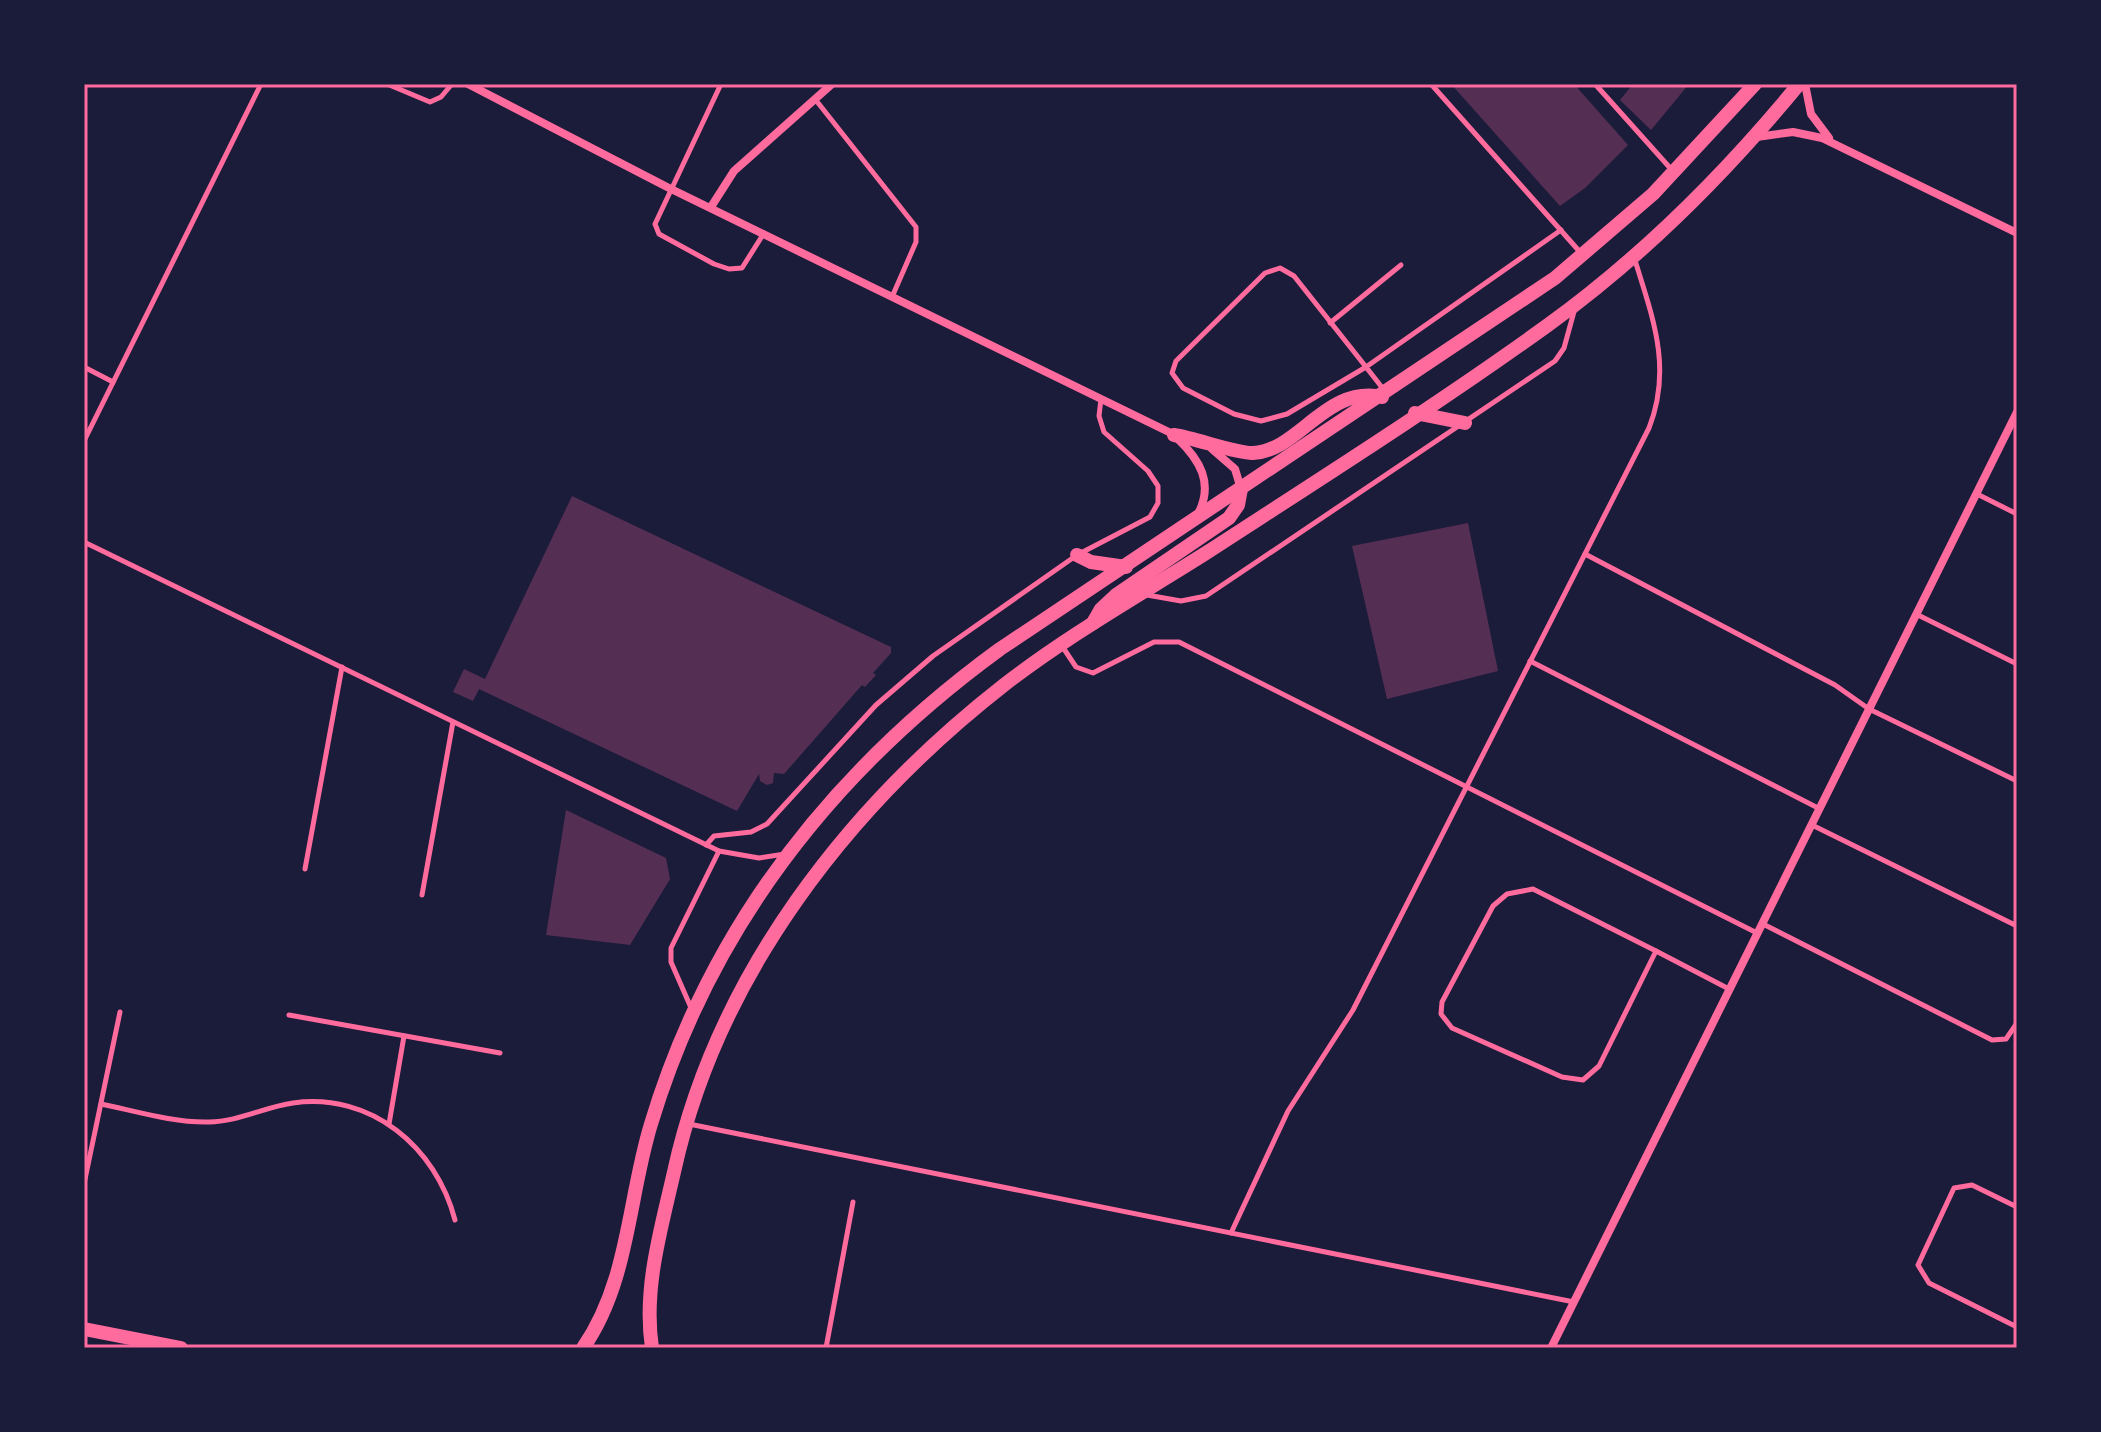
<svg xmlns="http://www.w3.org/2000/svg" width="2101" height="1432" font-family="Barlow,sans-serif">
<style>
.building{fill:#542f53}
.lines{fill:none;stroke-linecap:round;stroke-linejoin:round}
.service{stroke:#ff6b9d;stroke-width:5}
.minor{stroke:#ff6b9d;stroke-width:8}
.tertiary{stroke:#ff6b9d;stroke-width:14}
.neatline{fill:none;stroke:#ff6b9d;stroke-width:3}
</style>
<rect width="100%" height="100%" fill="#1b1b3a"/>
<!-- building -->
<g class="building">
<polygon points="1451,84 1574,84 1628,145 1585,188 1560,206"/>
<polygon points="1633,84 1689,84 1651,130 1620,100"/>
<polygon points="572,496 891,647 891,653 873,673 876,675 865,687 862,685 784,774 774,773 773,783 767,785 760,781 759,774 737,811 479,689 473,701 453,692 464,669 485,679"/>
<polygon points="1468,523 1498,671 1387,699 1352,546"/>
<polygon points="566,810 666,858 670,879 630,945 546,935"/>
</g>
<g class="lines">
<!-- service -->
<g class="service">
<polyline points="387,84 430,102 441,97 452,84"/>
<polyline points="721,84 655,224 659,234 714,264 729,269 742,268 764,233"/>
<polyline points="1431,84 1580,252"/>
<polyline points="1595,84 1671,169"/>
<polyline points="815,99 916,227 916,242 892,297"/>
<polygon points="1280,268 1294,276 1366,367 1287,414 1261,421 1234,414 1183,388 1172,373 1176,361 1265,273"/>
<polyline points="1330,323 1401,265"/>
<polyline points="84,367 113,382"/>
<polyline points="1384,390 1366,367 1561,230"/>
<polyline points="84,441 261,84"/>
<polyline points="1977,494 2017,514"/>
<polyline points="84,542 719,851 759,858 785,854"/>
<polyline points="1585,554 1835,685 1869,709 2017,781"/>
<polyline points="1147,595 1181,601 1206,596 1555,361 1564,348 1575,308"/>
<polyline points="1916,614 2017,664"/>
<polyline points="1062,646 1076,667 1093,673 1154,642 1179,642 1757,933"/>
<polyline points="1530,661 1820,809"/>
<polyline points="1812,825 2017,926"/>
<polyline points="706,845 714,836 751,832 767,824 876,705 933,656 1077,555 1150,517 1158,503 1158,486 1148,471 1104,432 1099,416 1101,399"/>
<polyline points="305,869 342,667"/>
<polygon points="1533,889 1656,951 1599,1066 1583,1080 1562,1077 1452,1028 1441,1014 1442,1002 1493,906 1507,894"/>
<polyline points="422,895 453,722"/>
<polyline points="1763,924 1992,1040 2006,1039 2017,1023"/>
<polyline points="1656,951 1729,989"/>
<polyline points="692,1010 671,962 671,948 719,851"/>
<polyline points="289,1015 500,1053"/>
<path d="M101,1104C135,1111 174,1123 209,1122C238,1122 264,1107 293,1103C371,1092 436,1147 455,1220"/>
<polyline points="389,1124 404,1036"/>
<polyline points="689,1124 1574,1302"/>
<polyline points="84,1184 120,1012"/>
<polyline points="2017,1207 1972,1185 1954,1188 1918,1265 1929,1283 2017,1327"/>
<path d="M1231,1233L1288,1111L1353,1010L1649,428C1673,367 1652,316 1634,257"/>
<polyline points="826,1348 853,1202"/>
</g>
<!-- minor -->
<g class="minor">
<polyline points="468,84 669,188 1177,436"/>
<polyline points="1805,84 1811,114 1829,138"/>
<polyline points="1757,137 1793,132 1822,138 2017,233"/>
<polyline points="711,207 734,171 832,84"/>
<path d="M1177,438C1200,460 1214,483 1198,514"/>
<polyline points="1212,449 1235,469 1241,489"/>
<polyline points="1551,1348 2017,412"/>
</g>
<!-- tertiary -->
<g class="tertiary">
<polyline points="1415,413 1465,423"/>
<path d="M1174,435C1195,438 1238,454 1253,453C1299,451 1326,385 1382,397"/>
<polyline points="1077,555 1091,562 1126,567"/>
<polyline points="1093,623 1101,609 1116,595 1229,518 1238,505 1241,489"/>
<polyline points="84,1329 181,1348"/>
<path d="M583,1348C629,1282 628,1199 651,1124C711,925 834,770 1000,649L1555,278L1653,194L1755,84"/>
<path d="M652,1348C643,1289 661,1229 674,1172C717,975 848,807 1004,685C1067,636 1138,596 1206,553C1320,479 1437,405 1548,325C1642,257 1725,174 1799,84"/>
</g>
</g>
<!-- border -->
<rect width="2101" height="1432" fill="none" stroke="#1b1b3a" stroke-width="172"/>
<rect x="86" y="86" width="1929" height="1260" class="neatline"/>
</svg>
